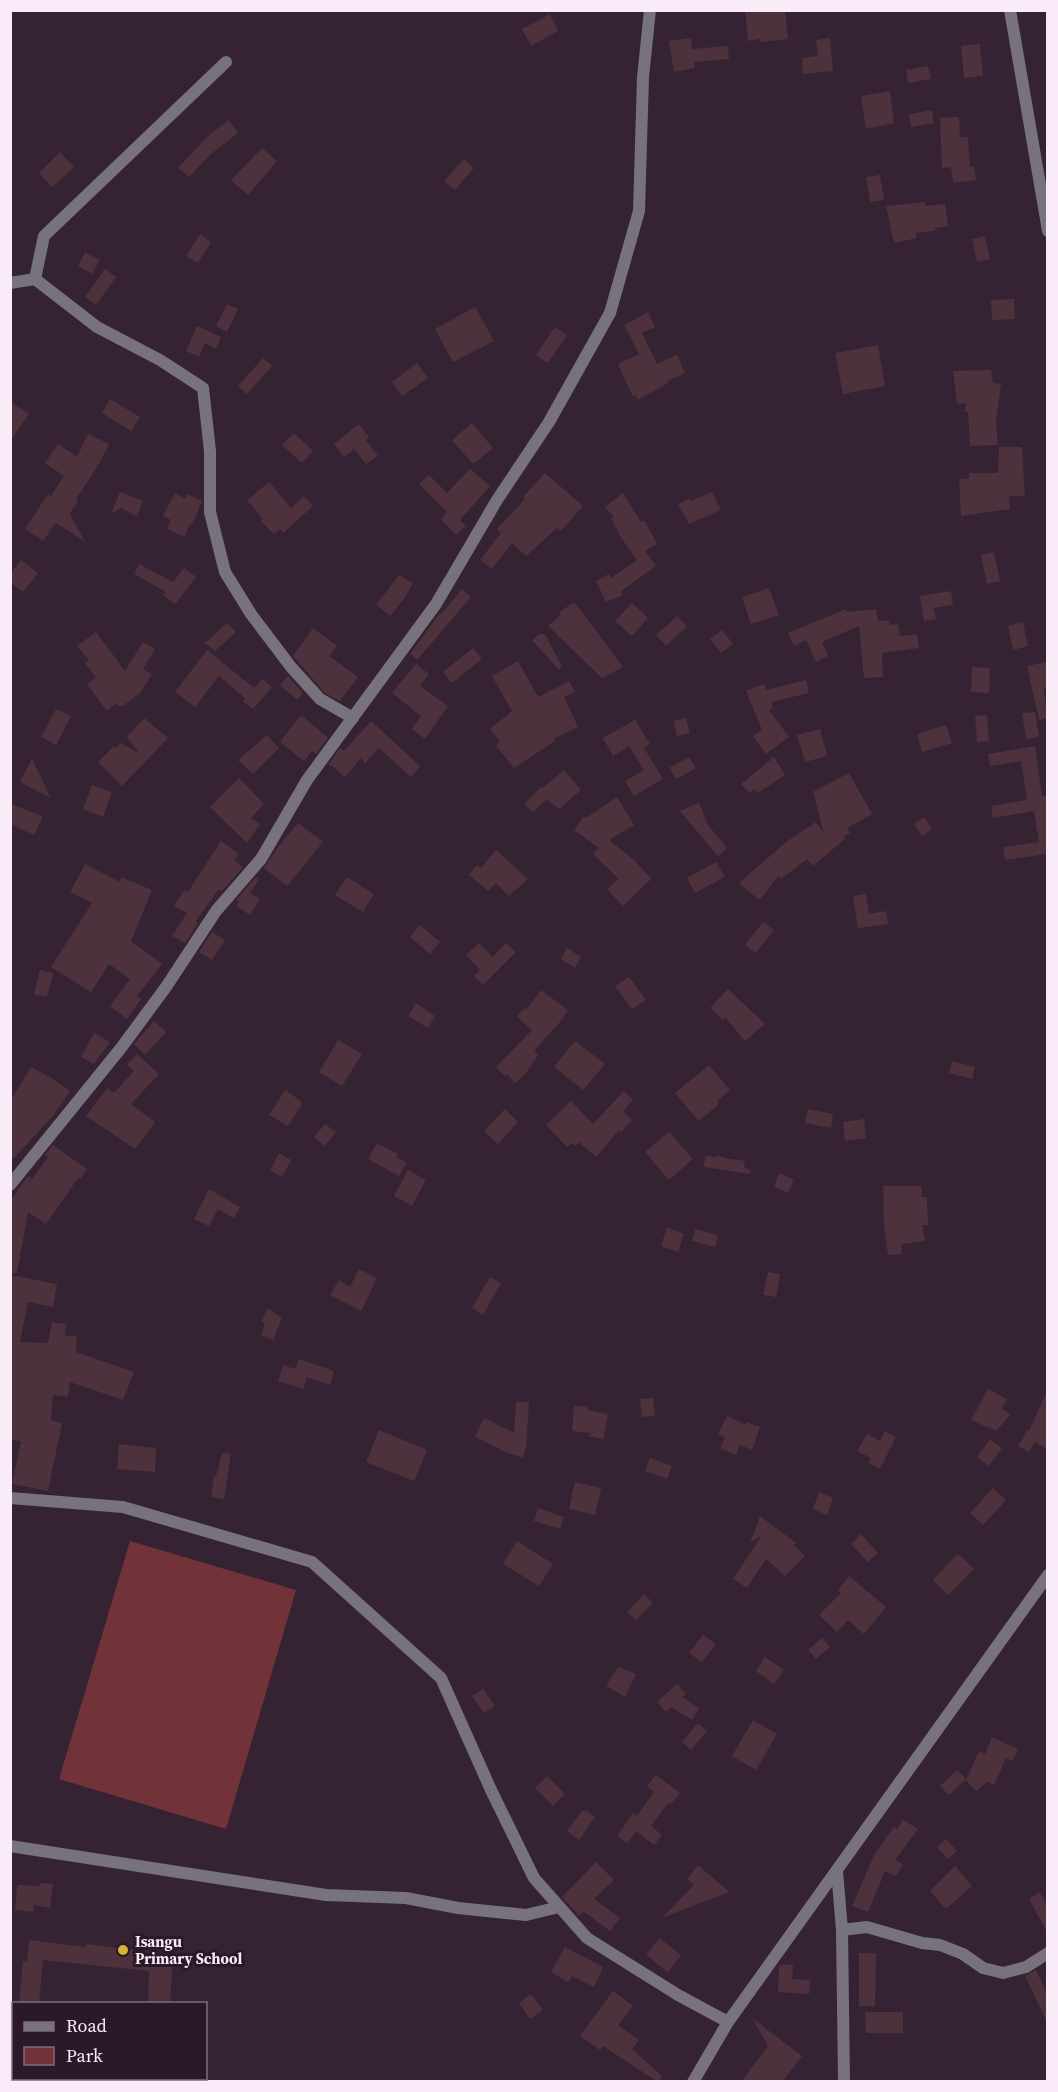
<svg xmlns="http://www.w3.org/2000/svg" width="1058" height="2092" font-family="'Source Serif 4',serif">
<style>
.green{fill:#713337}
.building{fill:#4d323d}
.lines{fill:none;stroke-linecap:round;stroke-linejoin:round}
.minor{stroke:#77727e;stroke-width:12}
.tertiary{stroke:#77727e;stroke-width:12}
.poi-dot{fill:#dbb233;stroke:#2b1829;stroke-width:2}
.labels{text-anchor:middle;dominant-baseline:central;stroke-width:6;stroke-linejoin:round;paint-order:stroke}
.poi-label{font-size:15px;font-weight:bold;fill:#f9ecf8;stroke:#2b1829;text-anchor:start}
</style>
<rect width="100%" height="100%" fill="#352233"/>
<!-- green -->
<polygon class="green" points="130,1541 296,1590 226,1829 59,1779"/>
<!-- building -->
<g class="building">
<polygon points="745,10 785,10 788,39 760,42 760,39 748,41"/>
<polygon points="550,14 558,31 531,46 522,29"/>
<polygon points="691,38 692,49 728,46 729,59 694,62 695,68 674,72 669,41"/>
<polygon points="830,38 833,71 803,74 802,58 818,56 816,40"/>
<polygon points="980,44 983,76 964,78 961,46"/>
<polygon points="928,66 931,79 908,83 906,70"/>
<polygon points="890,91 894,123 866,129 861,96"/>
<polygon points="932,110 934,123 911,127 909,114"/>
<polygon points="959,117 960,137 968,137 970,167 974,167 976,180 953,183 951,167 942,168 940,118"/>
<polygon points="229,120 238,133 211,154 189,177 178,168 209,135"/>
<polygon points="262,148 277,161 248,195 231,180"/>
<polygon points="60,152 74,167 52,187 39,173"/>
<polygon points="464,159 474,168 455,190 444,181"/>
<polygon points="880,175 884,200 870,202 866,177"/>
<polygon points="925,202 925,206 945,204 948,226 935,228 935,231 916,233 917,238 894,243 886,206"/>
<polygon points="200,234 211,242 198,263 186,256"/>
<polygon points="985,236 990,259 977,262 972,239"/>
<polygon points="85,252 100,260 92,274 78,266"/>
<polygon points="105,269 116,277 96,305 85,297"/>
<polygon points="1014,299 1015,319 992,320 991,300"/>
<polygon points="227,304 238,309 227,332 216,326"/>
<polygon points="475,307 494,341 453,362 435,329"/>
<polygon points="648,312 655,327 642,333 657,364 677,355 685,373 667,381 668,383 638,400 635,395 633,397 618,364 639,354 624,325"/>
<polygon points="197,326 221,337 216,349 205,343 199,357 186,351"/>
<polygon points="555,327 567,335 548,363 536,355"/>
<polygon points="878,345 885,386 843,394 835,353"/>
<polygon points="263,358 272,366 247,394 238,386"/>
<polygon points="417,363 428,378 402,396 392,382"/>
<polygon points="991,370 993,383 1001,384 996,421 998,445 970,446 968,412 965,412 966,403 957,404 953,371"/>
<polygon points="110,399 140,417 131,431 102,413"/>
<polygon points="10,401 29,414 10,441"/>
<polygon points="472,423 493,448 473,464 452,440"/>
<polygon points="359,424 369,437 366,440 378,456 366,464 354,449 344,457 334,444"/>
<polygon points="294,433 313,451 302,463 282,445"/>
<polygon points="88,434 109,444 99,464 76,499 78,500 70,514 85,542 56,523 51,529 48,528 51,530 43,541 25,529 48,494 51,496 64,476 45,463 58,444 77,457"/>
<polygon points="999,447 1022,447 1025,496 1009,496 1010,509 961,516 959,479 969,479 969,473 998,473"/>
<polygon points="470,469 490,486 460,520 466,526 456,535 441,519 447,512 419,484 429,475 447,493"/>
<polygon points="545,473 583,506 561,531 557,528 526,556 512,543 492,569 480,560 501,533 497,529 525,499 523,497"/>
<polygon points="269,482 291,508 304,496 313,506 283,533 280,529 274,534 261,521 263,519 247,500"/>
<polygon points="120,492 143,501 137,516 122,509 124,506 111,514"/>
<polygon points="712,492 721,510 689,524 678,504 690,498 691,501"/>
<polygon points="175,493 185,499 188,494 202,501 192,525 190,524 184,537 167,529 171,520 163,516"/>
<polygon points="623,493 641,522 644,520 657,544 645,551 656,566 620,592 623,595 606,602 596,581 609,574 611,578 637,560 620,536 611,518 614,517 605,507"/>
<polygon points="994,552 1000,581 987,584 981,555"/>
<polygon points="21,560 38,573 23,592 10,582 10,574"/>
<polygon points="139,564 173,582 184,568 196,577 175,604 163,595 166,592 134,574"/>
<polygon points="399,575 413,583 404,599 390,616 376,605"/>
<polygon points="769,588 779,615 751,624 742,597"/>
<polygon points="462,589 471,597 417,660 410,654 440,613 441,614"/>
<polygon points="951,591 953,605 934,608 936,619 924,621 920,596"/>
<polygon points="632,603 648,618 632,636 615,621"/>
<polygon points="571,604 576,604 623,667 602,678 548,626 561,615 559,613"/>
<polygon points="846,609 847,612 876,609 878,621 889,621 889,625 898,624 900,636 917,634 919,648 882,653 883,677 864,678 859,626 822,642 828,656 816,662 806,640 794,646 788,633"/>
<polygon points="677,616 687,626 666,646 656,635"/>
<polygon points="1023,622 1028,646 1013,650 1008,626"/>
<polygon points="227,623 236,632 215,651 205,643"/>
<polygon points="313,628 337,646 329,656 358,677 340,701 325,693 293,656"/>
<polygon points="722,630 733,644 721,653 710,639"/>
<polygon points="96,632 125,671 143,642 155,649 143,669 152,674 140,693 123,706 118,706 116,703 107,711 87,684 96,678 85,663 89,660 77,646"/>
<polygon points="539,634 545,634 562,667 558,669 532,640"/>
<polygon points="473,648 482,659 452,683 443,672"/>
<polygon points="207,650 254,688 262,679 272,687 253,709 243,701 245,698 219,676 195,707 175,692"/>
<polygon points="518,661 538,697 569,681 575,692 564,697 578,727 553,739 555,741 514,768 496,746 500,742 490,729 512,711 492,676"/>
<polygon points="1047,662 1047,688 1044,688 1047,718 1039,720 1027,666"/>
<polygon points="416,664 429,674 420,686 448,706 425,739 412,729 421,716 392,693"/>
<polygon points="972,667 990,668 989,693 971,692"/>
<polygon points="288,676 303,693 297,700 280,685"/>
<polygon points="806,680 809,693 771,702 773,708 769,710 789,737 766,754 753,736 762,730 746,691 764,684 766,690"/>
<polygon points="56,709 71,716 56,745 41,737"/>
<polygon points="1035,712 1039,737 1026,739 1022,713"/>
<polygon points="301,715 328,738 316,754 312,751 304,761 280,742"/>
<polygon points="987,715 989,741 977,742 975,716"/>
<polygon points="144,718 168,738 122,786 98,762 114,746 116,748 121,743 139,753 127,737"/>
<polygon points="686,718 690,733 677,736 674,721"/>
<polygon points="635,720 650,744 644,748 663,779 634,796 625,781 644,770 629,746 613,756 603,738"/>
<polygon points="371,721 420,766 411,777 379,748 365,763 361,758 345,777 329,764 340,748 344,751"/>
<polygon points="946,725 952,743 922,752 917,734"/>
<polygon points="820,729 827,756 805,762 797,735"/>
<polygon points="267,735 279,748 253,774 238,760"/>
<polygon points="1035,746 1042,796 1047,795 1047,854 1005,860 1003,847 1039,842 1034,811 993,818 991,806 1027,800 1021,761 990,766 988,754"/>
<polygon points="689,757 696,768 676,779 669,768"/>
<polygon points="774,757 785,775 758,793 754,789 750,793 741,784"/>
<polygon points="32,759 51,798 20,782"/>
<polygon points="564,770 581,790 559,809 547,799 533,812 524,804 541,787 543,788"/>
<polygon points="849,773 872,814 847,828 850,833 844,836 846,838 813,866 807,859 781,879 778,876 760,900 744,888 739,883 786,842 816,822 824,834 813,792"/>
<polygon points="239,778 264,804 251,818 260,824 247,843 210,807"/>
<polygon points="92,785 112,792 103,817 83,809"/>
<polygon points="617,797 634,825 609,840 635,861 651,879 623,906 607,889 619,879 593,854 599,848 574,830 584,816 586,818"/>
<polygon points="10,803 43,817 34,835 10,824"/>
<polygon points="699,803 708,825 727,848 718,856 680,811"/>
<polygon points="924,817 932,829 922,836 914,824"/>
<polygon points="298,823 323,842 287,886 264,868 278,847"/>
<polygon points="221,841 239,854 234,860 243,867 222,891 219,889 196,921 198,923 185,943 172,936 187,913 173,906 185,890 188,892"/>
<polygon points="496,850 528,879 509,896 496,883 488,891 469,875 477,865 481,868"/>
<polygon points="716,862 725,877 695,893 687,878"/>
<polygon points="85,864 120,882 121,877 152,890 131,941 162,964 137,996 141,999 127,1019 110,1006 130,979 109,964 91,992 51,967 92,903 70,892"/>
<polygon points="256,877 259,880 250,893 260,899 250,915 236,906 239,902 236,900"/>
<polygon points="347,877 374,894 363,912 335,895"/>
<polygon points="866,894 869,914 886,911 888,924 858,928 853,896"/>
<polygon points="763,922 774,930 756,953 745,945"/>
<polygon points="420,925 440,942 430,954 410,937"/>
<polygon points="212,932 225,940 212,960 199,952"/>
<polygon points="479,943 493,957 506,943 516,952 483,985 474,976 480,970 466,955"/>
<polygon points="567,948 581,957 575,968 561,959"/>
<polygon points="40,970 53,973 47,997 34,994"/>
<polygon points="629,977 646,1000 632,1009 615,986"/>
<polygon points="728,989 765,1024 745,1041 726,1018 723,1020 710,1008"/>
<polygon points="541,990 568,1010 560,1022 534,1051 538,1055 526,1073 515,1083 507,1074 505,1076 496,1067 532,1030 517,1017 524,1008 526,1010"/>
<polygon points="416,1003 435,1016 428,1028 408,1016"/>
<polygon points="154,1021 166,1032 145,1055 134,1044"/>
<polygon points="94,1033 110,1042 94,1064 81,1057"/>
<polygon points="338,1040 362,1054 342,1086 319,1072"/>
<polygon points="575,1041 605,1064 583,1090 554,1067"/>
<polygon points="137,1054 159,1074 131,1104 155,1122 135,1149 86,1116 107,1088 114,1093 134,1071 127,1065"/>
<polygon points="952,1061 975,1067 972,1079 949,1073"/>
<polygon points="709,1065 730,1090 717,1101 719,1104 699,1121 675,1093"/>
<polygon points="31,1067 50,1077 70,1091 52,1117 10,1162 10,1101"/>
<polygon points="285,1090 301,1101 301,1106 288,1126 269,1115"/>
<polygon points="624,1091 633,1100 623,1111 632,1120 621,1132 619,1130 596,1157 579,1142 575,1146 572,1143 567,1147 546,1125 571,1101 593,1124"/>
<polygon points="505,1109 518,1122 498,1144 484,1131"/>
<polygon points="808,1109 833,1114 831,1128 805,1123"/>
<polygon points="864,1119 866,1138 845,1141 843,1122"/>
<polygon points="325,1124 336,1132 325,1146 314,1137"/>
<polygon points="669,1132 693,1159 669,1180 645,1152"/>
<polygon points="377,1143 398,1154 396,1157 407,1163 399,1176 368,1159"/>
<polygon points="53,1145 87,1169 80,1179 78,1178 46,1224 28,1212 17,1273 10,1273 10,1201 28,1176 32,1179 48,1157 45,1155"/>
<polygon points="279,1153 291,1160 282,1177 270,1171"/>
<polygon points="718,1155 724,1158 745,1161 744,1167 751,1170 750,1174 704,1167 705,1156 717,1157"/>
<polygon points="408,1170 426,1180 412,1206 394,1196"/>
<polygon points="779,1173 794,1180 788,1193 774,1187"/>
<polygon points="883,1186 921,1186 922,1197 927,1197 928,1225 922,1225 925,1241 901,1244 902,1254 888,1255 884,1226"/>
<polygon points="209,1189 240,1207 234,1218 218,1209 209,1226 194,1219"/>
<polygon points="667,1227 684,1234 678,1252 661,1246"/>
<polygon points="695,1229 718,1235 715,1247 692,1241"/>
<polygon points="359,1269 377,1278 361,1311 330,1295 339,1280 350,1287"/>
<polygon points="768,1272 780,1274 776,1297 763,1295"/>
<polygon points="10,1275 57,1284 53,1307 28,1302 20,1342 48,1343 52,1322 66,1324 65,1336 77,1336 76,1352 134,1372 123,1400 70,1382 68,1397 53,1395 51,1420 62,1423 48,1491 12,1484 21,1441 10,1440"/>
<polygon points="490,1277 501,1283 483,1315 472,1308"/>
<polygon points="268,1308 282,1318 273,1340 261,1335 265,1324 261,1321"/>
<polygon points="299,1359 334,1371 330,1385 307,1377 303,1389 278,1381 283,1365 295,1369"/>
<polygon points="988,1389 1007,1399 1002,1408 1010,1415 996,1431 971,1420"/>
<polygon points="1047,1391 1047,1449 1035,1442 1029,1452 1018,1446 1027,1430 1029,1431"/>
<polygon points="653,1398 655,1416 642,1417 640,1399"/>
<polygon points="516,1402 529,1402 526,1447 523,1458 502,1451 502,1450 475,1437 484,1418 514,1433"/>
<polygon points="574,1406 587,1407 587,1410 608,1414 603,1439 589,1436 590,1433 572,1431"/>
<polygon points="727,1416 746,1425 747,1422 760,1427 752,1450 740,1445 736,1455 720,1448 725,1438 718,1434"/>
<polygon points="379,1430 427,1450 414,1481 366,1462"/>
<polygon points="885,1431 896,1437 880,1469 868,1463 871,1458 857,1451 867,1434 880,1441"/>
<polygon points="990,1439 1002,1448 989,1466 977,1457"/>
<polygon points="119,1444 156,1448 155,1472 117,1469"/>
<polygon points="222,1453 231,1454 224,1499 211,1497 214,1476 216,1476"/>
<polygon points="650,1458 672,1466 667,1479 645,1471"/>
<polygon points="575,1482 601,1488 595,1515 569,1509"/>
<polygon points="993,1488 1006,1500 983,1525 970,1513"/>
<polygon points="819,1492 833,1498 827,1515 813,1509"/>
<polygon points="538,1508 564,1517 560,1529 534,1521"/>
<polygon points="760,1516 796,1543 794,1545 805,1556 785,1576 766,1559 747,1588 733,1579 762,1535 750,1543"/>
<polygon points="861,1534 878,1553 868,1562 851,1544"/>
<polygon points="517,1541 553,1564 539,1586 503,1564"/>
<polygon points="956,1555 960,1555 974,1569 948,1595 933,1580"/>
<polygon points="849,1576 886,1607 864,1634 848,1620 837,1632 819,1615 841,1593 838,1590"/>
<polygon points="644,1594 653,1603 636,1620 627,1612"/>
<polygon points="703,1635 716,1644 702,1662 689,1653"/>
<polygon points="822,1638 830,1647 816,1659 808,1650"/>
<polygon points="765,1657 784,1670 774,1684 756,1671"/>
<polygon points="618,1667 636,1674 625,1697 606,1686"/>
<polygon points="677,1684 686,1694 682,1697 699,1708 692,1720 671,1707 666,1712 657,1702"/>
<polygon points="483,1689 495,1706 484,1713 472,1696"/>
<polygon points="753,1720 777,1734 756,1770 732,1756"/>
<polygon points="698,1723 707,1731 691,1750 682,1742"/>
<polygon points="992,1737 1018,1749 1012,1761 1006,1758 994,1785 987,1782 976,1791 966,1780 979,1751 985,1754"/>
<polygon points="957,1770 966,1779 949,1795 940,1786"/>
<polygon points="656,1775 680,1793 670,1805 668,1803 651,1826 662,1835 654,1845 636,1831 627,1843 617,1836 633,1813 637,1816 654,1792 647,1786"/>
<polygon points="547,1776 565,1794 553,1806 535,1788"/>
<polygon points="582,1811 587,1811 595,1817 579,1840 567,1831"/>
<polygon points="903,1820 918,1829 895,1860 903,1864 896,1876 885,1871 868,1912 852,1906 874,1855 894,1827 897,1829"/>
<polygon points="946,1839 957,1851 948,1859 937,1847"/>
<polygon points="596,1862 614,1880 594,1899 620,1918 610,1931 583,1911 579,1916 562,1897"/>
<polygon points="698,1865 729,1892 662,1918 694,1885 687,1879"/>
<polygon points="955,1866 972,1886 946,1909 930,1891"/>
<polygon points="40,1883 53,1884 50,1908 34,1905 33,1912 15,1910 17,1885 40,1886"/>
<polygon points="1040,1892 1047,1906 1047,1932 1029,1899"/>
<polygon points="659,1938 681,1955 668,1972 646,1955"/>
<polygon points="29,1940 86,1947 87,1944 141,1951 140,1954 173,1956 170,2004 148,2003 149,1971 43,1960 39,2004 19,2004 23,1961 27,1961"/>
<polygon points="565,1947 603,1967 594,1987 572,1976 568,1982 551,1972"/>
<polygon points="859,1953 876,1953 875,2006 859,2006"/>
<polygon points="779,1965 793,1965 792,1979 810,1980 809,1994 778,1992"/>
<polygon points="1036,1970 1047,1994 1047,2022 1025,1976"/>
<polygon points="613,1991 633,2006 618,2025 639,2040 632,2049 662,2076 658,2082 603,2046 600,2050 580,2036"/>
<polygon points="531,1994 543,2010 530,2019 519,2003"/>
<polygon points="865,2012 903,2012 903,2033 866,2033"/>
<polygon points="752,2018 802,2056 782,2082 741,2082 768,2046"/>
</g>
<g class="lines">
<!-- minor -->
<g class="minor">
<polyline points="35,279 44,236 226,62"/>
<polyline points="10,283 35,279 97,327 160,360 203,388 210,451 210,512 225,572 251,614 291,667 320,699 353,718"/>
<polyline points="10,1185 121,1048 166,987 216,911 261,859 307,780 436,604 497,500 549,422 610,313 639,211 643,77 650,10"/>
<polyline points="10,1498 123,1507 312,1562 441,1678 491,1790 534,1878 587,1938 678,1995 728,2022"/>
<polyline points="10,1846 326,1895 406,1898 458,1908 526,1915 559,1907"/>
<polyline points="842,1930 867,1927 922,1943 940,1945 963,1954 983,1968 1003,1973 1026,1967 1048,1953"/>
</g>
<!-- tertiary -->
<g class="tertiary">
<polyline points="1010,10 1048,231"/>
<polyline points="837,1871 842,1930 844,2082"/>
<polyline points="693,2082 728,2022 1048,1575"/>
</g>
</g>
<!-- markers -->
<circle class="poi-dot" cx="123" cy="1950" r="6"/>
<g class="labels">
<!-- poi labels -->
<g class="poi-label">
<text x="135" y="1941">Isangu<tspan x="135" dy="17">Primary School</tspan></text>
</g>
</g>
<!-- border -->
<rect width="1058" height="2092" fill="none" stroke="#f9ecf8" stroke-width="24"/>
<!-- legend -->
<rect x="12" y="2002" width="195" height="78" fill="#2b1829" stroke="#7d6d7c" stroke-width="1.5"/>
<rect x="24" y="2022" width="30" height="9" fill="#77727e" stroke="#7d6d7c" stroke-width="1.5"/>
<text x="66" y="2032" font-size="18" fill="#f9ecf8">Road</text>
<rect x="24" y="2047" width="30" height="18" fill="#713337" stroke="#7d6d7c" stroke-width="1.5"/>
<text x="66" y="2062" font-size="18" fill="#f9ecf8">Park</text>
</svg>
